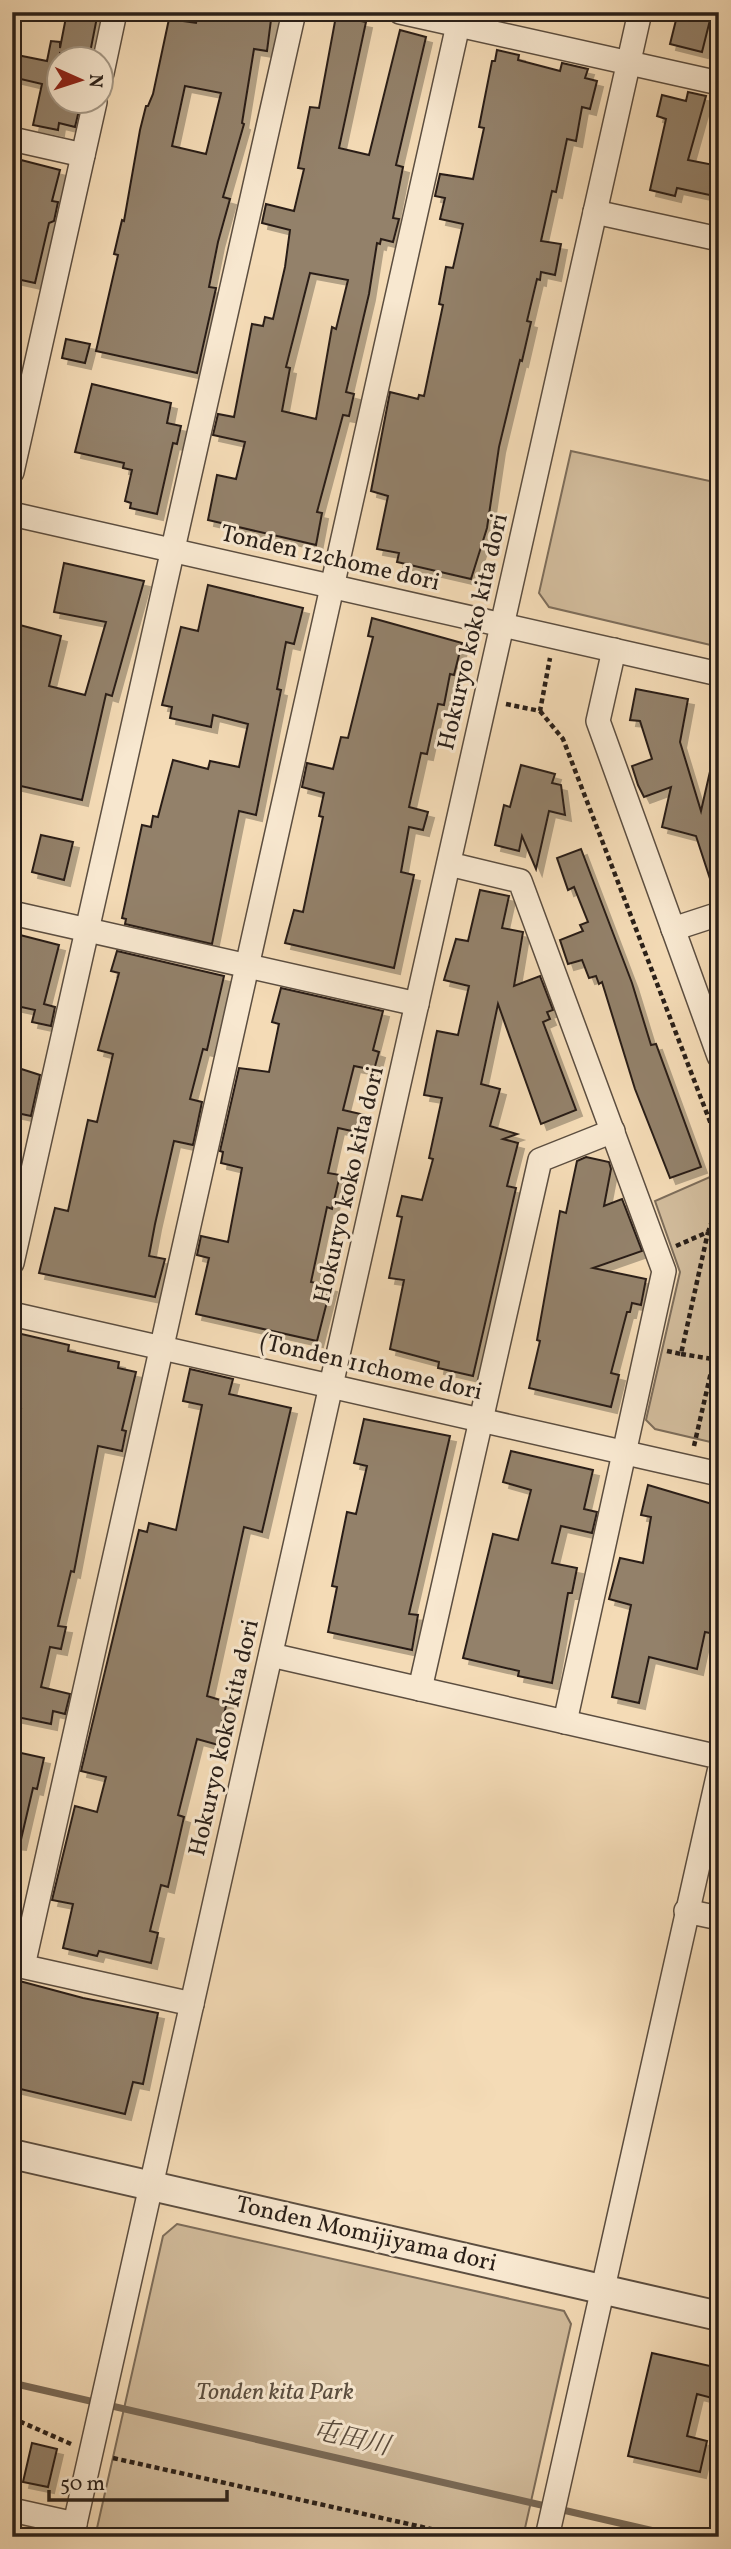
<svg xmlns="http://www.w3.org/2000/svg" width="731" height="2549" font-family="Vollkorn,'Noto Serif JP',serif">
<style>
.green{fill:#d1bb9b;stroke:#7d6d5a;stroke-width:2}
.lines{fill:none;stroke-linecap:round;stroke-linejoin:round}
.stream{stroke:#796956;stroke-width:7}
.building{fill:#93816a;stroke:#291f18;stroke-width:2;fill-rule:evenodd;filter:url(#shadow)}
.minor-casing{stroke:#5c4e40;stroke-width:26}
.tertiary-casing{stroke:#5c4e40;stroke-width:32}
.path{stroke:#291f18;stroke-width:4.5;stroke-dasharray:5 3.5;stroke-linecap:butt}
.minor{stroke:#f8e8d0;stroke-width:23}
.tertiary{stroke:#f8e8d0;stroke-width:28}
.labels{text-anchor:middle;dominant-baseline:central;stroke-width:6;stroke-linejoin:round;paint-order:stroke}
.street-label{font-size:24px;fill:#291f18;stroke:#f8e8d0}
.park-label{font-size:24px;font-style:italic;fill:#5b4e3f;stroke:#f8e8d0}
.water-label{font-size:26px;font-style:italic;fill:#584a3c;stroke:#f8e8d0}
</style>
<defs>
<filter id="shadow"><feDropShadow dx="6" dy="6" stdDeviation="0" flood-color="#0004"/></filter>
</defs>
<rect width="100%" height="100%" fill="#f4dbb6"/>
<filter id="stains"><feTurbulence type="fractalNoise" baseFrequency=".00286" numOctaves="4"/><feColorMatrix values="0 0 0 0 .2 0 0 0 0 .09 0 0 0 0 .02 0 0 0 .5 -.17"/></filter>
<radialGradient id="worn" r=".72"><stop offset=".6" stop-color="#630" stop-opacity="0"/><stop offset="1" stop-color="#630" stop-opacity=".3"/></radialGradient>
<!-- green -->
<g class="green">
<polygon points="571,451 719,483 719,647 549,607 539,593"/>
<polygon points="719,1173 719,1444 655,1429 646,1420 680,1272 655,1201"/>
<polygon points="177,2224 564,2311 571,2324 523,2537 95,2537 163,2236"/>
</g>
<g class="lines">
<!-- stream -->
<polyline class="stream" points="12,2383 680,2537"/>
</g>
<!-- building -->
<g class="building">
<polygon points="67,12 98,12 90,53 78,50 77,57 60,53 60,102 80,106 75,127 59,123 58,130 33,125 42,84 12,77 12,54 47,61 51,41 60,42 60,48"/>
<path d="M199,12H272L267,51L254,49L242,123L244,124L223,197L230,199L218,242L209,287L216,288L197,373L96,351L118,255L114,254L122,220L124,221L140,130L146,106H148L153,94L169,19L196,23ZM185,86L221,93L206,154L172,146Z"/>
<polygon points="678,12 712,12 702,52 670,44"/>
<path d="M336,16L366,22L339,148L369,155L400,30L426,37L396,165L403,167L393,218L399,219L393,242L381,239L380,244L377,243L369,294L346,392L354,394L349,416L343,415L317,512L322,513L316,545L208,520L217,475L236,479L245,442L213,435L218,414L234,417L252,324L263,326L265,317L273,319L285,267L290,230L262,223L266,204L294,211L304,169L298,168L310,107L319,108ZM310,273L348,280L336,329L332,327L316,419L282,411L290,368L286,367Z"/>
<polygon points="497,50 519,55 518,60 560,71 562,63 588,69 585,78 597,81 590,109 582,107 576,141 567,139 556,192 552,191 541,241 561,244 555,275 541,272 540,280 537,279 527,321 531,322 522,361 520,360 499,447 487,528 471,579 397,562 399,553 377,549 388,496 371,491 390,392 418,399 419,395 424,396 443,305 439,304 446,267 453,268 463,224 440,219 445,198 435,196 440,174 473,179 484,128 479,127 492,61 495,61"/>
<polygon points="688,92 706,96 688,160 719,166 719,197 677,188 675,196 650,190 666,119 657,116 662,95 686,101"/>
<polygon points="21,160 60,170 52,201 58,202 54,221 49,223 35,283 12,278 12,216"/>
<polygon points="66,339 90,344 85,363 62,358"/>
<polygon points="92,384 171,403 167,423 181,426 177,444 173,443 157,514 130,508 131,503 125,501 132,470 123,468 124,463 75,452"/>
<polygon points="64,563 144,581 112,696 106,694 82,800 12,784 12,639 16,624 61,636 49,686 85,695 106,622 54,612"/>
<polygon points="208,585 303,608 294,644 286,642 277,689 281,690 256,815 239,811 212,944 125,924 126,919 122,918 142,825 151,827 153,816 158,817 173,760 208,769 210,761 239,767 248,724 213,715 211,727 170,718 172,707 162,705 181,627 198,631"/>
<polygon points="372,618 462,643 454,675 450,674 444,705 438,704 427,754 421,753 409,807 428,812 423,830 409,827 401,872 414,875 394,968 285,943 294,910 303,912 323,817 319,816 324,793 302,787 307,763 333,769 341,737 348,738 373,637 368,636"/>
<polygon points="636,689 688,699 680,742 701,811 711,767 719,768 719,893 715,894 696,836 662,827 671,787 644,797 638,785 632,766 652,759 640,721 630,720"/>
<polygon points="521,765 555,774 552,783 561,785 565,815 549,811 536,869 522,836 519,851 495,845 504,805 510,807"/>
<polygon points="41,835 73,842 64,880 32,872"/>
<polygon points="581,849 632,983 651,1045 656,1044 701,1167 670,1178 635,1089 602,982 599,984 596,976 589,978 582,960 568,964 560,940 583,931 580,925 588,922 574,887 568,890 557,858"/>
<polygon points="480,890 509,896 502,928 523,932 514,986 540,976 553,1010 547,1012 550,1019 543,1022 576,1110 541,1124 498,1004 481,1084 500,1089 490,1126 517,1134 503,1139 518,1143 507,1186 516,1188 473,1376 438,1368 439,1362 390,1349 404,1280 389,1278 402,1217 397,1216 402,1196 422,1200 433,1159 429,1158 442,1098 424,1095 435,1040 437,1031 458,1035 469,986 444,980 456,939 468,941"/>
<polygon points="20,935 59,945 44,1004 55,1007 51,1026 32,1022 35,1010 12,1005 12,966"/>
<polygon points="117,951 224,976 207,1050 203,1049 190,1099 202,1102 193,1145 174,1141 155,1224 149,1256 165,1259 155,1297 39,1273 55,1208 68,1211 88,1120 97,1122 113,1054 98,1050 119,973 111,971"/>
<polygon points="281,988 383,1011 373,1050 379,1052 374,1070 354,1066 343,1110 365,1115 361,1133 338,1128 328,1173 340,1175 332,1209 327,1207 311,1282 331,1286 317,1341 196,1314 209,1258 197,1255 201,1236 228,1242 242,1168 221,1163 223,1152 220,1151 239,1068 269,1072 279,1024 272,1022"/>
<polygon points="12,1066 40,1075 31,1116 12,1112"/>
<polygon points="586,1157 609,1162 611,1169 604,1206 622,1199 642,1251 593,1268 646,1279 641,1305 632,1303 630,1312 627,1312 611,1373 619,1375 611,1407 529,1388 540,1341 537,1340 560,1211 566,1213 577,1161"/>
<polygon points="17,1333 69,1345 68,1351 119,1362 118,1368 136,1372 122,1430 126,1431 122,1451 98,1446 74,1572 71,1571 58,1626 66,1627 61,1649 50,1647 41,1687 70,1694 65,1714 53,1711 51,1724 12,1716 12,1451 21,1409 12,1408 12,1354"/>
<polygon points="190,1369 233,1379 229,1394 291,1408 262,1532 244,1527 207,1696 227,1702 221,1726 226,1728 222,1746 197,1739 178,1815 184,1817 168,1887 161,1885 150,1931 158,1933 151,1963 99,1951 97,1956 63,1948 73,1904 52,1900 75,1806 97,1812 106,1777 81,1771 139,1530 147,1532 149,1523 176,1530 202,1405 183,1401"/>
<polygon points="364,1419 450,1436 409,1614 418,1615 412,1650 328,1632 337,1587 332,1586 347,1512 356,1514 367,1466 354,1463"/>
<polygon points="511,1451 593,1470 584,1509 597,1512 592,1533 561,1526 552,1563 577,1568 572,1593 568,1593 552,1683 518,1676 519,1671 463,1658 493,1534 518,1540 531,1490 503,1482"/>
<polygon points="648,1485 719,1506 719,1635 705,1632 697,1669 649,1657 639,1703 612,1697 631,1605 609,1599 620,1558 643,1563 651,1517 641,1515"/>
<polygon points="12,1751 44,1758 37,1789 33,1788 20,1844 12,1843"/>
<polygon points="12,1979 83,1998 158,2013 143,2084 133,2082 125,2114 12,2087"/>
<polygon points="652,2353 719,2368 716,2399 697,2394 687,2436 707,2441 700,2472 628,2456"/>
<polygon points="32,2443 57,2449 48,2487 23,2482"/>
</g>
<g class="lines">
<!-- minor casing -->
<g class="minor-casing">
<g id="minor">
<polyline points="400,12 719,83"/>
<polyline points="102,73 115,12"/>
<polyline points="12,139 83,155"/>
<polyline points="595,212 719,239"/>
<polyline points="12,472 95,102"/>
<polyline points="12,514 719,674"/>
<polyline points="614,650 598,721 719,1056"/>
<polyline points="449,864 520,881 664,1271 565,1722"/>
<polyline points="12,913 417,1004"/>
<polyline points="673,929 719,914"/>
<polyline points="12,1263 294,12"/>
<polyline points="12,1314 719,1474"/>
<polyline points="271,1655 719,1757"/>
<polyline points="420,1689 540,1160 613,1131"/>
<polyline points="686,1911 719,1918"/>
<polyline points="12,1964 192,2004"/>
<polyline points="23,1966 458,25"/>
<polyline points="12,2510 75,2524"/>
<polyline points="72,2537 640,12"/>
<polyline points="547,2537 719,1772"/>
</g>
</g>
<!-- tertiary casing -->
<g class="tertiary-casing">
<polyline id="tertiary" points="12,2154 719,2316"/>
</g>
<!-- path -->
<g class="path">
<polyline points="506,704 540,711 550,658"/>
<polyline points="540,711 563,739 719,1145"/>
<polyline points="676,1246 708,1232 719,1203"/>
<polyline points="667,1351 681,1354 708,1232"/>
<polyline points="681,1354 719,1360"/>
<polyline points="694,1446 714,1359"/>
<polyline points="12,2418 71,2444"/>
<polyline points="113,2458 467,2537"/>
</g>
<!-- minor -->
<use href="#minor" class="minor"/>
<!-- tertiary -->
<use href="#tertiary" class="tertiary"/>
</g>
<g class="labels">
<!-- street labels -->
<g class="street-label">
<text transform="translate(330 559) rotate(13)">Tonden 12chome dori</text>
<text transform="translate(474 632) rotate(-77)">Hokuryo koko kita dori</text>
<text transform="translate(350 1185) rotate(-77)">Hokuryo koko kita dori</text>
<text transform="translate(371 1368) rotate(13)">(Tonden 11chome dori</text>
<text transform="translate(225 1738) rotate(-77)">Hokuryo koko kita dori</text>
<text transform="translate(366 2235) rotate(13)">Tonden Momijiyama dori</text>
</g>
<!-- park labels -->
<g class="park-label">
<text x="275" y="2393">Tonden kita Park</text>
</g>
<!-- water labels -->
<g class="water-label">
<text transform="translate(351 2439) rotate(13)">屯田川</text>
</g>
</g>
<!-- margin -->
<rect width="731" height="2549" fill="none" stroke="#f4dbb6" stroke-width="42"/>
<rect x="14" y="14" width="703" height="2521" fill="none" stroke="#291f18" stroke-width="3.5"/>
<rect x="21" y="21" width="689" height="2507" fill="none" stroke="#291f18" stroke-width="2"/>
<!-- north arrow -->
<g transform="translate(80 80) rotate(93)"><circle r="33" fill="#f8e8d0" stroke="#a59886" stroke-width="2"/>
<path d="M0-5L12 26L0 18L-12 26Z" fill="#8f2418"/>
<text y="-10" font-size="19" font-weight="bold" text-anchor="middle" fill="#291f18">N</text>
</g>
<!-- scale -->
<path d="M49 2490v10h178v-10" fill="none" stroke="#291f18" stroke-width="3.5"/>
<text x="60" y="2490" font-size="21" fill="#291f18" stroke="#f8e8d0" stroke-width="5" paint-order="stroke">50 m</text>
<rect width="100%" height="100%" filter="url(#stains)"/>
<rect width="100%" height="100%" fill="url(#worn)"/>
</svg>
